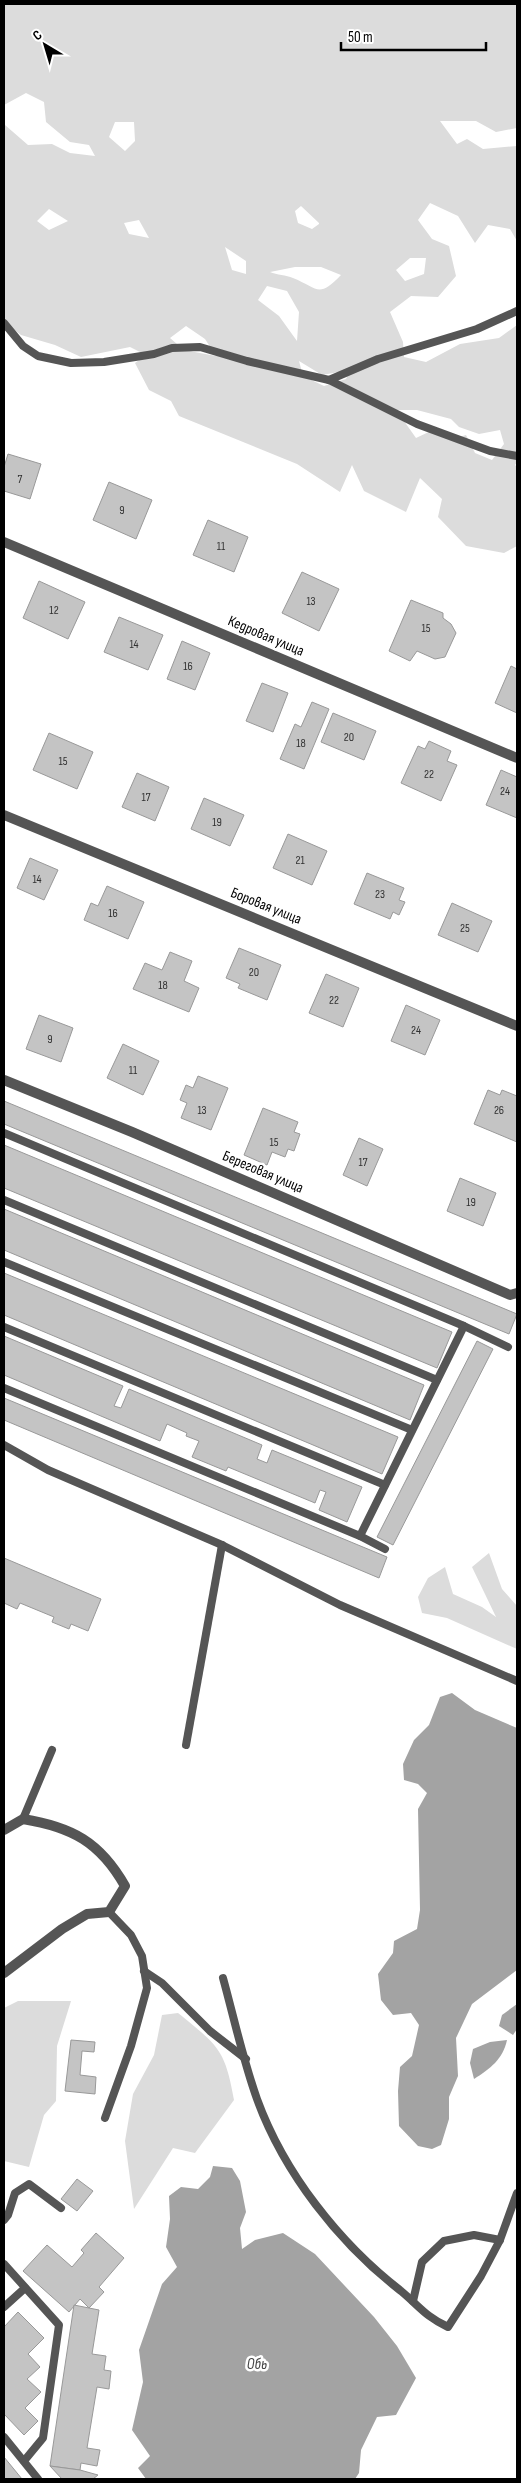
<svg xmlns="http://www.w3.org/2000/svg" width="521" height="2483" font-family="'Sofia Sans Condensed',sans-serif">
<style>
.green{fill:#dcdcdc;fill-rule:evenodd}
.water{fill:#a3a3a3}
.building{fill:#c4c4c4;stroke:#999}
.lines{fill:none;stroke-linecap:round;stroke-linejoin:round}
.service{stroke:#555;stroke-width:8}
.minor{stroke:#555;stroke-width:10}
.labels{text-anchor:middle;dominant-baseline:central;stroke-width:5;stroke-linejoin:round;paint-order:stroke}
.number-label{font-size:12px;fill:#313131}
.street-label{font-size:15px;fill:#000;stroke:#fff}
.water-label{font-size:16px;font-style:italic;fill:#444;stroke:#fff}
</style>
<rect width="100%" height="100%" fill="#fff"/>
<!-- green -->
<g class="green">
<path d="M4,4H517V128L496,132L476,121H440L457,144L467,139L483,149L517,146V241L510,229L488,225L475,243L458,216L430,203L418,220L432,239L449,246L456,276L438,297L411,296L390,312L403,342L404,357L426,362L460,344L499,338L517,325V462L515,465L517,467V546L504,553L466,546L438,517L442,499L420,478L406,512L364,491L352,465L340,492L297,464L179,416L171,401L149,390L135,363L146,355L130,347L81,357L55,345L21,335L4,322V106L5,125L28,145L52,144L70,153L95,156L89,145L70,142L46,122L44,102L26,93L4,105ZM115,122H134L135,141L125,151L109,137ZM301,206L319,223V224L312,229L298,223L295,211ZM49,209L68,221L49,230L37,221ZM139,220L149,238L129,234L124,223ZM225,247L246,261V274L232,270ZM410,258H426L424,274L405,281L396,270ZM295,267H321L341,275C318,299 318,288 293,278C286,275 277,275 270,272ZM267,286L287,291L299,312L297,341L279,316L258,300ZM186,326L205,339L216,356L184,350L170,338ZM299,361L322,375L350,370L346,379L324,386L303,376ZM387,410H417L451,419L459,427L479,434L500,430L504,444L492,460L475,453L466,435L449,440L435,429L416,438L404,421Z"/>
<polygon points="489,1553 502,1589 517,1606 517,1649 447,1618 422,1613 418,1597 428,1578 445,1567 453,1594 482,1607 496,1617 472,1567"/>
<polygon points="18,2001 71,2001 57,2046 56,2101 44,2115 29,2167 4,2161 4,2008"/>
<path d="M178,2013C217,2045 225,2048 234,2100L195,2153L173,2148L134,2209L125,2141L133,2094L154,2055L162,2015Z"/>
</g>
<!-- water -->
<g class="water">
<polygon points="452,1693 475,1710 517,1728 517,1970 472,2004 456,2038 458,2076 449,2097 449,2119 441,2145 432,2149 418,2146 399,2126 398,2091 400,2067 412,2056 419,2025 411,2013 393,2015 381,2000 378,1974 393,1953 394,1941 417,1929 420,1910 418,1809 427,1793 418,1784 404,1780 403,1764 414,1740 429,1725 440,1697"/>
<polygon points="517,2004 517,2029 513,2035 499,2026 502,2015"/>
<path d="M507,2040C503,2059 490,2069 474,2079L470,2063L473,2049L490,2042Z"/>
<polygon points="213,2166 232,2168 240,2181 246,2212 240,2228 242,2249 255,2240 283,2233 315,2254 374,2317 397,2346 416,2378 396,2415 377,2417 361,2450 359,2473 355,2479 146,2479 138,2468 150,2456 132,2430 143,2382 139,2350 162,2284 177,2267 166,2247 170,2219 169,2196 181,2187 198,2189 210,2177"/>
</g>
<!-- building -->
<g class="building">
<polygon points="8,454 41,464 30,499 4,491 4,467"/>
<polygon points="109,482 152,500 136,539 93,520"/>
<polygon points="208,520 248,537 234,572 193,555"/>
<polygon points="302,572 339,589 319,631 282,613"/>
<polygon points="39,581 85,602 68,639 23,618"/>
<polygon points="411,600 443,613 443,618 451,624 456,633 445,657 435,659 417,651 410,661 389,651"/>
<polygon points="119,617 163,635 148,670 104,652"/>
<polygon points="182,641 210,653 195,690 167,679"/>
<polygon points="511,666 517,669 517,713 495,703"/>
<polygon points="262,683 288,693 273,732 246,721"/>
<polygon points="312,702 329,709 304,769 280,759 295,724 301,727"/>
<polygon points="333,713 376,731 364,760 321,742"/>
<polygon points="49,733 93,752 77,789 33,770"/>
<polygon points="429,741 451,751 447,761 457,765 441,801 401,783 418,746 425,749"/>
<polygon points="501,770 517,777 517,818 486,805"/>
<polygon points="137,773 169,787 155,821 122,807"/>
<polygon points="204,798 244,815 230,846 191,829"/>
<polygon points="288,834 327,851 312,885 273,868"/>
<polygon points="30,858 58,870 44,900 17,888"/>
<polygon points="367,873 404,888 399,900 405,902 399,915 393,912 390,919 354,904"/>
<polygon points="107,886 144,902 128,939 84,920 91,903 98,906"/>
<polygon points="452,903 492,921 478,952 438,935"/>
<polygon points="239,948 281,965 267,1000 238,988 240,984 226,978"/>
<polygon points="170,952 192,961 184,981 199,988 189,1012 133,989 145,963 162,970"/>
<polygon points="326,974 359,988 343,1027 309,1013"/>
<polygon points="406,1005 440,1020 425,1055 391,1041"/>
<polygon points="39,1015 73,1028 61,1062 26,1049"/>
<polygon points="123,1044 159,1061 143,1095 107,1078"/>
<polygon points="198,1076 228,1088 211,1130 181,1118 187,1103 180,1100 186,1085 193,1088"/>
<polygon points="488,1090 500,1095 502,1090 517,1096 517,1142 474,1124"/>
<polygon points="4,1101 517,1314 509,1334 4,1124"/>
<polygon points="263,1108 298,1122 294,1132 300,1134 294,1151 288,1149 285,1157 272,1152 267,1165 244,1155"/>
<polygon points="359,1138 383,1149 367,1186 343,1175"/>
<polygon points="4,1145 452,1332 437,1368 4,1188"/>
<polygon points="460,1178 496,1193 483,1226 447,1211"/>
<polygon points="4,1209 424,1385 410,1420 4,1250"/>
<polygon points="4,1273 398,1437 382,1474 4,1315"/>
<polygon points="4,1336 123,1386 114,1406 121,1408 129,1389 262,1445 257,1459 267,1463 272,1450 362,1487 347,1522 319,1510 326,1492 320,1490 315,1503 228,1467 226,1471 192,1457 199,1441 186,1436 187,1433 167,1424 160,1441 4,1375"/>
<polygon points="477,1341 493,1349 393,1545 377,1537"/>
<polygon points="4,1398 387,1557 379,1578 4,1420"/>
<polygon points="4,1558 101,1599 88,1631 71,1624 69,1629 52,1622 54,1617 20,1603 17,1609 4,1603"/>
<polygon points="71,2040 95,2042 94,2052 82,2051 80,2075 96,2077 95,2094 65,2091"/>
<polygon points="77,2179 93,2191 77,2211 61,2199"/>
<polygon points="96,2233 124,2258 99,2287 104,2292 89,2308 80,2299 69,2312 23,2271 47,2245 72,2267 84,2253 81,2250"/>
<polygon points="74,2305 99,2310 92,2354 106,2356 104,2370 111,2371 109,2389 97,2387 87,2448 100,2450 97,2466 81,2463 80,2470 50,2466"/>
<polygon points="18,2312 44,2338 28,2354 40,2367 27,2379 41,2392 25,2408 38,2421 24,2435 4,2414 4,2327"/>
<polygon points="4,2457 22,2479 4,2479"/>
<polygon points="50,2466 80,2470 98,2475 93,2479 62,2479"/>
</g>
<g class="lines">
<!-- service -->
<g class="service">
<polyline points="4,323 23,346 38,356 71,363 104,362 154,354 172,348 200,347 247,361 329,380 417,424 490,451 517,456"/>
<polyline points="329,380 378,359 477,329 517,311"/>
<polyline points="4,1133 464,1326 508,1347"/>
<polyline points="4,1200 437,1380"/>
<polyline points="4,1262 412,1430"/>
<polyline points="4,1327 385,1485"/>
<polyline points="4,1388 360,1536 385,1549"/>
<polyline points="4,1445 48,1470 222,1545 340,1605 517,1681"/>
<polyline points="360,1536 464,1326"/>
<polyline points="186,1745 222,1545"/>
<polyline points="23,1819 52,1750"/>
<polyline points="144,1971 162,1983 210,2031 246,2059"/>
<path d="M223,1978C234,2018 243,2060 257,2099C284,2173 339,2243 401,2291C419,2306 426,2317 448,2327L481,2276L500,2240L517,2193"/>
<polyline points="105,2118 131,2046 147,1988 142,1956 131,1935 109,1912"/>
<polyline points="4,2220 8,2215 15,2193 29,2184 61,2208"/>
<polyline points="4,2264 59,2325 43,2438 24,2461"/>
<polyline points="413,2301 422,2262 444,2241 474,2235 500,2240"/>
<polyline points="4,2307 25,2288"/>
<polyline points="4,2437 38,2479"/>
</g>
<!-- minor -->
<g class="minor">
<polyline points="4,542 517,758"/>
<polyline points="4,815 517,1026"/>
<polyline points="4,1080 132,1132 510,1295 517,1293"/>
<path d="M4,1830L23,1819C72,1827 100,1842 125,1886L109,1912L87,1914L62,1929L4,1973"/>
</g>
</g>
<g class="labels">
<!-- number labels -->
<g class="number-label">
<text x="20" y="479">7</text>
<text x="122" y="510">9</text>
<text x="221" y="546">11</text>
<text x="311" y="601">13</text>
<text x="54" y="610">12</text>
<text x="426" y="628">15</text>
<text x="134" y="644">14</text>
<text x="188" y="666">16</text>
<text x="349" y="737">20</text>
<text x="301" y="743">18</text>
<text x="63" y="761">15</text>
<text x="429" y="774">22</text>
<text x="505" y="791">24</text>
<text x="146" y="797">17</text>
<text x="217" y="822">19</text>
<text x="300" y="860">21</text>
<text x="37" y="879">14</text>
<text x="380" y="894">23</text>
<text x="113" y="913">16</text>
<text x="465" y="928">25</text>
<text x="254" y="972">20</text>
<text x="163" y="985">18</text>
<text x="334" y="1000">22</text>
<text x="416" y="1030">24</text>
<text x="50" y="1039">9</text>
<text x="133" y="1070">11</text>
<text x="202" y="1110">13</text>
<text x="499" y="1110">26</text>
<text x="274" y="1142">15</text>
<text x="363" y="1162">17</text>
<text x="471" y="1202">19</text>
</g>
<!-- street labels -->
<g class="street-label">
<text transform="translate(266 636) rotate(23)">Кедровая улица</text>
<text transform="translate(266 906) rotate(22)">Боровая улица</text>
<text transform="translate(263 1172) rotate(23)">Береговая улица</text>
</g>
<!-- water labels -->
<g class="water-label">
<text x="257" y="2364">Обь</text>
</g>
</g>
<!-- border -->
<rect width="521" height="2483" fill="none" stroke="#000000" stroke-width="10"/>
<!-- north arrow -->
<g transform="translate(45 45) rotate(322)" stroke="#ffffff" stroke-width="4" paint-order="stroke">
<path d="M0-4L9 19L0 12L-9 19Z" fill="#000000"/>
<text y="-8" font-size="14" font-weight="bold" text-anchor="middle" fill="#000000">С</text>
</g>
<!-- scale -->
<path d="M341 42v8h145v-8" fill="none" stroke="#000000" stroke-width="2.5"/>
<text x="348" y="42" font-size="15" fill="#000000" stroke="#ffffff" stroke-width="4" paint-order="stroke">50 m</text>
</svg>
